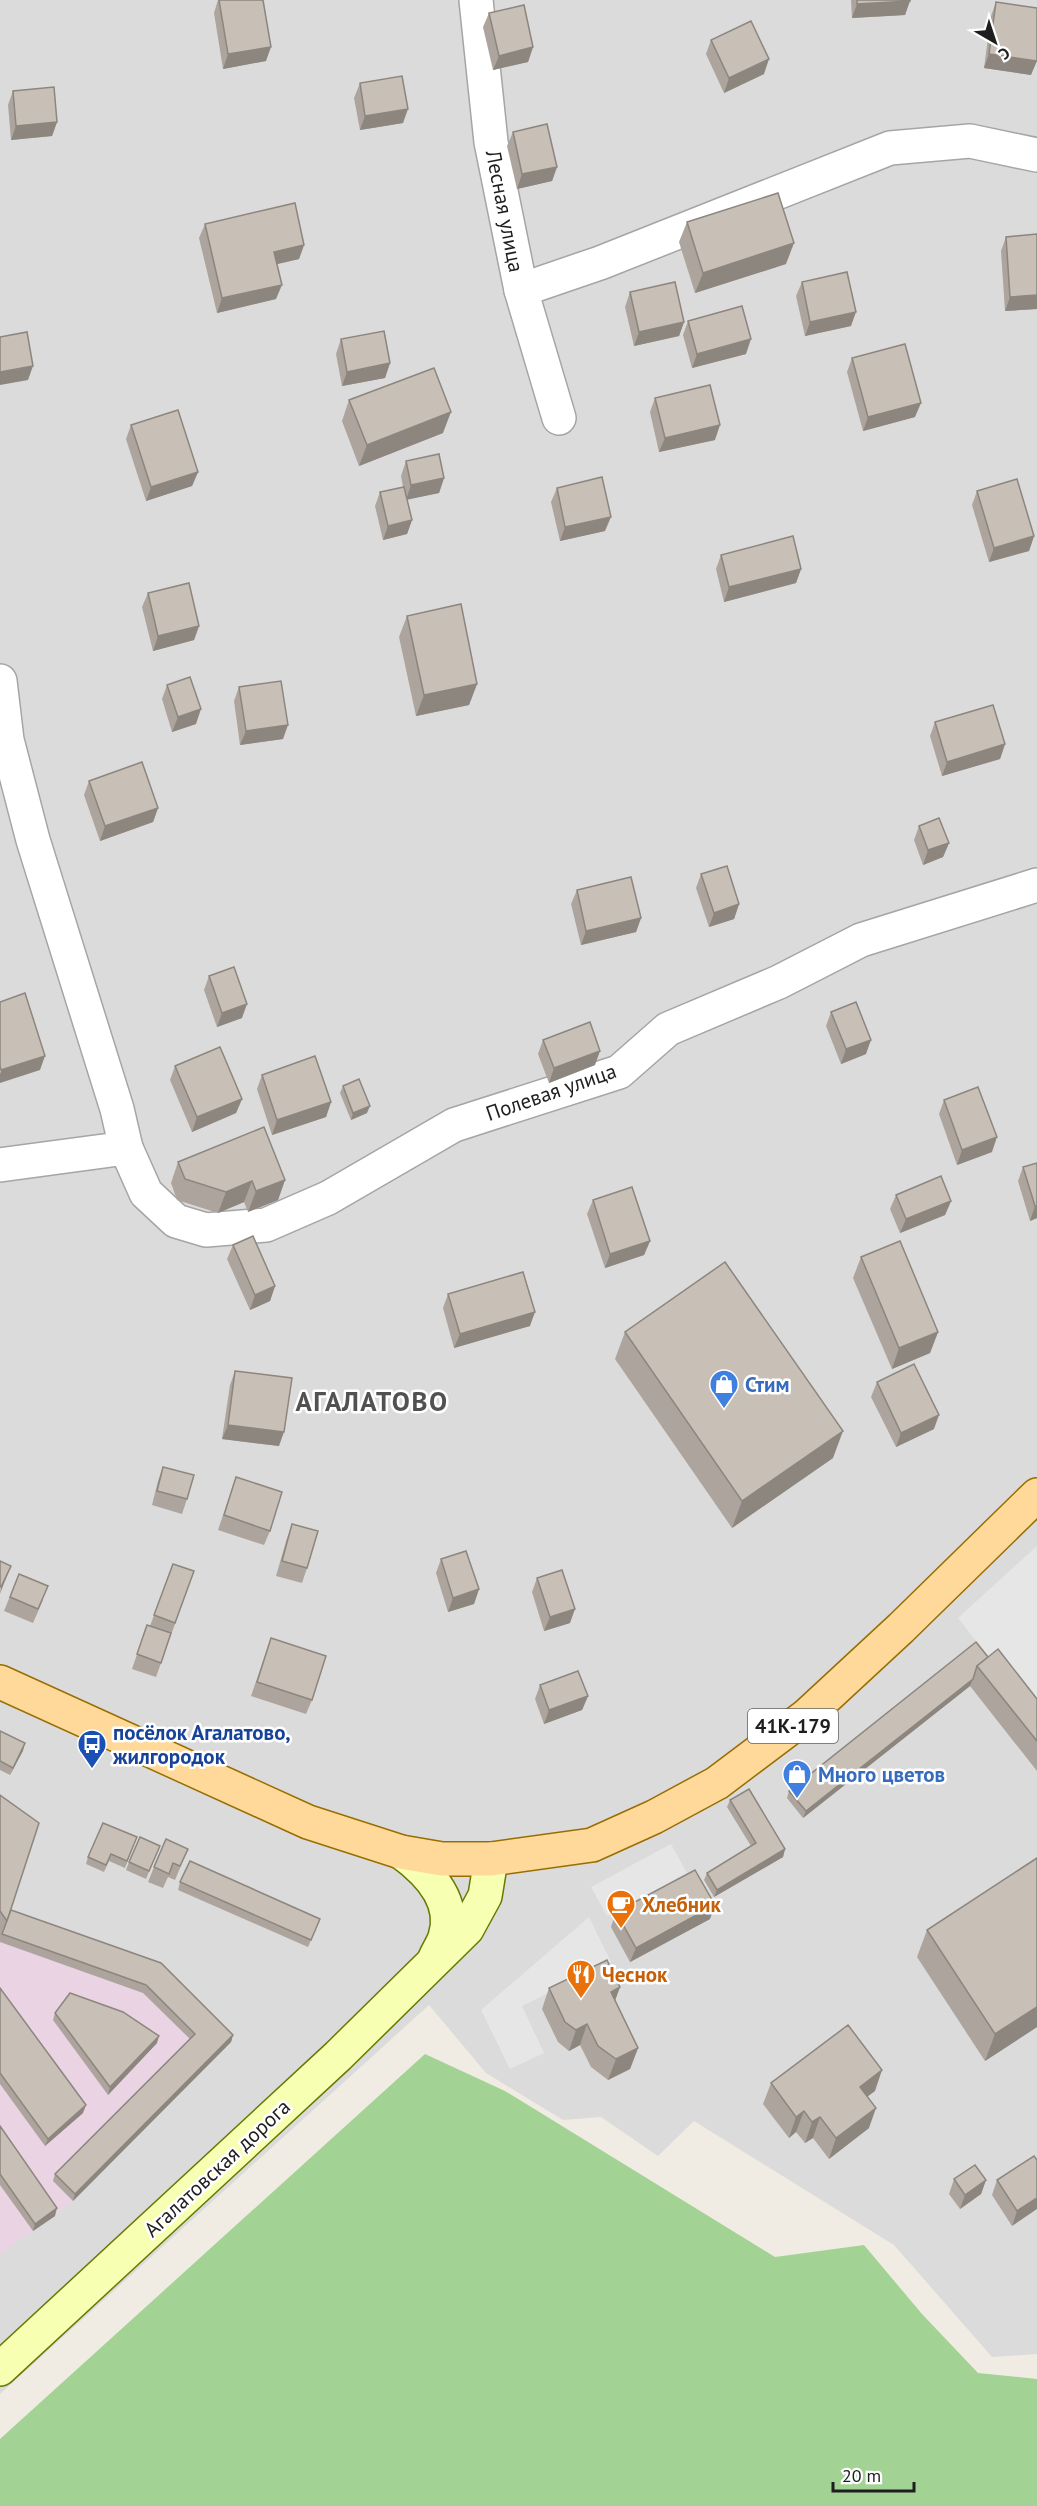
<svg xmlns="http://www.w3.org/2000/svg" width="1037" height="2506" font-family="'PT Sans',sans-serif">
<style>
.residential{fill:#dcdbdb}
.industrial{fill:#ead4e4}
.forest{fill:#a3d394}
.parking{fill:#e6e6e6}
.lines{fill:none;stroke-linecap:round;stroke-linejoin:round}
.street-casing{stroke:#a5a5a5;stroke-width:36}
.secondary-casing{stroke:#667a00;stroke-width:36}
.primary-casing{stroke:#986e00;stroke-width:36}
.street{stroke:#fff;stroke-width:33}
.secondary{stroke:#f7ffb2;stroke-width:33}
.primary{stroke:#ffd999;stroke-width:33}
.wall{fill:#aca49d}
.shaded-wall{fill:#8c867f}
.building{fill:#c8bfb6;stroke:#8c867f;stroke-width:1.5}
.labels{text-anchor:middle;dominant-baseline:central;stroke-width:5;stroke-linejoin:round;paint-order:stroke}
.shield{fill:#fff;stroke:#626262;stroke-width:1.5}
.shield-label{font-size:20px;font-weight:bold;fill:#1e1e1e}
.street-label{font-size:21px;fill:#1e1e1e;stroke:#fff}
.shop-label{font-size:21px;font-weight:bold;fill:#366cbe;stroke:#fff;text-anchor:start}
.transit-label{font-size:21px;font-weight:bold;fill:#164399;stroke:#fff;text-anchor:start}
.food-label{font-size:21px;font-weight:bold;fill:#c56008;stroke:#fff;text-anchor:start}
.district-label{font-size:27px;font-weight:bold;letter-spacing:1.5px;fill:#515151;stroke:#fff}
</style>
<rect width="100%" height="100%" fill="#f0ece3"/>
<!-- residential -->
<polygon class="residential" points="0,0 1037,0 1037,2354 992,2357 894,2245 694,2121 658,2156 601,2117 563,2120 486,2073 429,2005 0,2394"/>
<!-- industrial -->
<polygon class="industrial" points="0,1941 158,1970 231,2042 73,2201 0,2254"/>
<!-- forest -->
<polygon class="forest" points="425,2054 505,2091 775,2257 864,2245 922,2314 978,2373 1037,2379 1037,2506 0,2506 0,2439"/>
<!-- parking -->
<g class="parking">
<polygon points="1037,1546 1037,1718 958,1618"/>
<polygon points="671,1844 687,1873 607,1916 591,1887"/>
<polygon points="589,1917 611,1962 522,2006 544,2053 510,2069 481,2010"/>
</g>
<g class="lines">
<!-- street casing -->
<g class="street-casing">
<g id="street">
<polyline points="476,0 491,142 521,290 559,418"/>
<polyline points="521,290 600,263 890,148 970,141 1037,155"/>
<polyline points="0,681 7,740 33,840 117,1109 126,1148 0,1165"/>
<polyline points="126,1148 146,1193 176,1221 206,1230 266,1225 328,1198 454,1125 619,1072 668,1029 779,982 861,940 1037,885"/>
</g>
</g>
<!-- secondary casing -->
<g class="secondary-casing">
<g id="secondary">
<path d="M401,1852C427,1871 457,1900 445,1937C443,1944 438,1951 435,1958"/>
<polyline points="0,2369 338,2056 467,1929 485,1896 491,1859"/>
</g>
</g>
<!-- primary casing -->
<g class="primary-casing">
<polyline id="primary" points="0,1682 308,1822 401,1852 442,1859 491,1859 592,1845 654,1817 717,1783 806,1716 901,1628 1037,1495"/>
</g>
<!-- street -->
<use href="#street" class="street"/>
<!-- secondary -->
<use href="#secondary" class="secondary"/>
<!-- primary -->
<use href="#primary" class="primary"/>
</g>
<!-- wall -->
<g class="wall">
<polygon points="218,0 263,0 266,61 223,69 214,13"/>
<polygon points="851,0 910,0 905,15 852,18"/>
<polygon points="996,2 1031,75 984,68 991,16"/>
<polygon points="489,13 533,47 528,62 493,70 483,27"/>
<polygon points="711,40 764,74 724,93 706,54"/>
<polygon points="360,83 403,123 360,130 354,98"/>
<polygon points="13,91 57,122 52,136 11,140 8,105"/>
<polygon points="513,132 557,167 552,181 517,189 507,146"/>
<polygon points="687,222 786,264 695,293 679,242"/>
<polygon points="205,224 304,245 299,259 277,264 276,299 217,313 199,238"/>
<polygon points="1037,234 1037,309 1005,311 1001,251 1006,237"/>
<polygon points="802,282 851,326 805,336 796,296"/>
<polygon points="630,292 684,322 679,336 634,346 625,307"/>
<polygon points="688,321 746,354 692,368 683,335"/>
<polygon points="341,339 390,363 385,378 342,386 336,354"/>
<polygon points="852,358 915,417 863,431 847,372"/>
<polygon points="655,398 715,440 659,452 650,412"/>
<polygon points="349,400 443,433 359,466 342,421"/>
<polygon points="131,425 198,472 192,486 146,501 126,439"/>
<polygon points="406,461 444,478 439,493 407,499 412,520 407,534 383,540 375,506 380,492 403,487 401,476"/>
<polygon points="557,488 605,531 560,541 551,502"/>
<polygon points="977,491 1034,536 1029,551 989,562 972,505"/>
<polygon points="721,555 801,569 796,583 724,602 716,569"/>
<polygon points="148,593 199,626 194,640 153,651 142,607"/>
<polygon points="407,616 477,684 469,705 416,716 399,637"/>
<polygon points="167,685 196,724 172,732 162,699"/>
<polygon points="239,687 283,739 240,745 234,701"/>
<polygon points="935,722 1005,744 1000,759 942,776 930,736"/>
<polygon points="89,781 158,808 153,822 100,841 84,795"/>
<polygon points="919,826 949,843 943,857 923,865 914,840"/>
<polygon points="701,874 739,904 734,919 709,927 696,888"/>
<polygon points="577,890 641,918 636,932 581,945 571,904"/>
<polygon points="209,976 242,1018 217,1027 204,990"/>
<polygon points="831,1012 866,1054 841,1064 826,1026"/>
<polygon points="543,1040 595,1065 549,1083 538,1054"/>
<polygon points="175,1066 242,1099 236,1113 192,1132 170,1080"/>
<polygon points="262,1075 331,1102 326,1117 272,1135 257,1089"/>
<polygon points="343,1086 367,1113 351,1120 340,1093"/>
<polygon points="944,1100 992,1152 957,1165 939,1114"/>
<polygon points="178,1162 285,1180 278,1200 248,1212 244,1202 218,1213 177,1200 171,1183"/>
<polygon points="1037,1163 1037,1218 1030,1221 1018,1181 1023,1167"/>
<polygon points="896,1195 951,1201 945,1215 900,1233 890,1209"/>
<polygon points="593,1200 650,1241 644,1255 605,1268 587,1214"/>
<polygon points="233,1245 275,1286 270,1301 250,1310 227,1259"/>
<polygon points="861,1257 938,1332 930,1353 892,1369 853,1278"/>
<polygon points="448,1294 530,1326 454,1348 443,1308"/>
<polygon points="625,1332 833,1458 732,1528 615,1359"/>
<polygon points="235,1371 279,1446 222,1439 230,1385"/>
<polygon points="877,1382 934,1429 896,1447 871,1397"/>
<polygon points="163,1467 187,1499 182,1514 152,1505 158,1481"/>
<polygon points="236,1477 270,1531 264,1545 218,1530"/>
<polygon points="292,1524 307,1568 302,1583 276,1576 287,1538"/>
<polygon points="441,1559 479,1589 474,1604 448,1612 436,1573"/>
<polygon points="173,1564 194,1571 156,1677 132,1669 147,1625 150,1626"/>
<polygon points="19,1574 43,1600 33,1623 4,1611"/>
<polygon points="537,1578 570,1623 544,1631 532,1592"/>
<polygon points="271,1638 312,1700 306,1714 251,1696"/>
<polygon points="988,1657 1037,1699 1037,1771 970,1686 803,1818 787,1798 789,1791"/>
<polygon points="540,1685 588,1696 582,1710 544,1724 535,1699"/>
<polygon points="0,1731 25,1743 10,1775 0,1770"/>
<polygon points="0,1795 11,1910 233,2035 231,2042 73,2201 53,2181 55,2174 190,2039 143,1993 0,1942"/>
<polygon points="730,1800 785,1849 783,1857 714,1897 704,1880 707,1873 751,1846 727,1807"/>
<polygon points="137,1837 125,1868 109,1861 104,1872 86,1864 88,1857"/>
<polygon points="188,1849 175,1880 168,1877 163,1888 148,1882 154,1867"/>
<polygon points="157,1853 146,1879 126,1870 129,1862"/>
<polygon points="180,1882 317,1926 308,1947 178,1890"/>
<polygon points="616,1912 710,1919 630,1962 611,1927"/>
<polygon points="927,1930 1037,2027 985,2061 917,1957"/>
<polygon points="620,1987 615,2001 638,2048 630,2069 608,2080 591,2067 580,2045 569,2051 558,2042 542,2009 549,1988"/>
<polygon points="0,1988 83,2113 45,2146 0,2084"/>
<polygon points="55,2013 157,2043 108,2095 53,2020"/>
<polygon points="771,2083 875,2091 868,2096 869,2128 829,2159 813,2138 805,2143 796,2132 789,2138 763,2104"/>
<polygon points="0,2126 55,2216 33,2231 0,2185"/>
<polygon points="1037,2160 1012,2226 992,2195 997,2180"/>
<polygon points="954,2179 986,2180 981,2194 960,2209 949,2194"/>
</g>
<!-- shaded-wall -->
<g class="shaded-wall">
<polygon points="910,1 905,15 852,18 857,4"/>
<polygon points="271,47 266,61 223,69 228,54"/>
<polygon points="533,47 528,62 493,70 499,56"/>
<polygon points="989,54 1037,61 1031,75 984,68"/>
<polygon points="769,59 764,74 724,93 729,78"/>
<polygon points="408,109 403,123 360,130 365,116"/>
<polygon points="57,122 52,136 11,140 16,126"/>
<polygon points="557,167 552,181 517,189 522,174"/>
<polygon points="794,243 786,264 695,293 703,273"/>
<polygon points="304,245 299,259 269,266 274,252"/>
<polygon points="282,285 276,299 217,313 222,298"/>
<polygon points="1037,295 1037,309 1005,311 1010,297"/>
<polygon points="856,312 851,326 805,336 810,322"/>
<polygon points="684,322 679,336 634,346 639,332"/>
<polygon points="751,339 746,354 692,368 697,354"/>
<polygon points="390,363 385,378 342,386 347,372"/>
<polygon points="33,366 28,380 0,385 0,372"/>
<polygon points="921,403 915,417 863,431 868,417"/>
<polygon points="451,412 443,433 359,466 367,445"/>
<polygon points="720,425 715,440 659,452 665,438"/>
<polygon points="198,472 192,486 146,501 151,487"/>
<polygon points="444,478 439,493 406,500 411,485"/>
<polygon points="611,517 605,531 560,541 565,527"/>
<polygon points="412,520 407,534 383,540 388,526"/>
<polygon points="1034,536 1029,551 989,562 994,548"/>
<polygon points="801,569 796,583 724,602 729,587"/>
<polygon points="199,626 194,640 153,651 158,636"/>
<polygon points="477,684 469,705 416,716 424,695"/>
<polygon points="201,709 196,724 172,732 178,717"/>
<polygon points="288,725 283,739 240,745 246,731"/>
<polygon points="1005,744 1000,759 942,776 947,762"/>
<polygon points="158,808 153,822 100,841 105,826"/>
<polygon points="949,843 943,857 923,865 928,850"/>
<polygon points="739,904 734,919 709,927 714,913"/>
<polygon points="641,918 636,932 581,945 586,931"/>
<polygon points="247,1004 242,1018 217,1027 222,1013"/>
<polygon points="871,1040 866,1054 841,1064 846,1049"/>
<polygon points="600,1051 595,1065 549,1083 554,1068"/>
<polygon points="45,1056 40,1070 0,1083 0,1074 1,1070"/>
<polygon points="242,1099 236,1113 192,1132 197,1117"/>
<polygon points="331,1102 326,1117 272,1135 277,1120"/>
<polygon points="370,1106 367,1113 351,1120 353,1113"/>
<polygon points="997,1137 992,1152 957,1165 962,1150"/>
<polygon points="285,1180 278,1200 248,1212 256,1191"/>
<polygon points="252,1181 244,1202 218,1213 226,1192"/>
<polygon points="951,1201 945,1215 900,1233 906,1219"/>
<polygon points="1035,1206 1037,1206 1037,1218 1030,1221"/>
<polygon points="650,1241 644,1255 605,1268 610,1254"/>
<polygon points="275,1286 270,1301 250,1310 255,1295"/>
<polygon points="535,1312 530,1326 454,1348 460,1334"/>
<polygon points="938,1332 930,1353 892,1369 899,1348"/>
<polygon points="939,1415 934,1429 896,1447 901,1433"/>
<polygon points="228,1425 284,1432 279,1446 222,1439"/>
<polygon points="843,1431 833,1458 732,1528 742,1501"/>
<polygon points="11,1566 3,1586 0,1594 1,1587"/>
<polygon points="479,1589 474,1604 448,1612 453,1598"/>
<polygon points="575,1609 570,1623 544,1631 550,1617"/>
<polygon points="973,1679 970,1686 803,1818 806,1811"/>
<polygon points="588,1696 582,1710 544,1724 549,1710"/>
<polygon points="25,1743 23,1751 10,1775 13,1768"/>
<polygon points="785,1849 783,1857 714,1897 717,1890"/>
<polygon points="715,1905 710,1919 630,1962 636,1948"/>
<polygon points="620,1987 612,2008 611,1992"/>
<polygon points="1037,2007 1037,2027 985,2061 995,2034"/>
<polygon points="587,2024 580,2045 569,2051 576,2030"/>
<polygon points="233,2035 231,2042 73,2201 75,2194"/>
<polygon points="159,2036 157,2043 108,2095 110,2087"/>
<polygon points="638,2048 630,2069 608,2080 616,2059"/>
<polygon points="882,2070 875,2091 853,2107 860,2087"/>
<polygon points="86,2105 83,2113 45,2146 48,2139"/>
<polygon points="876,2108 869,2128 829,2159 836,2138"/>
<polygon points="804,2111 796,2132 789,2138 796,2117"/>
<polygon points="820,2117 813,2138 805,2143 812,2122"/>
<polygon points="986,2180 981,2194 960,2209 965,2195"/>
<polygon points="1037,2198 1037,2209 1012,2226 1017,2211"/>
<polygon points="57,2208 55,2216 33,2231 35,2224"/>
</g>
<!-- building -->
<g class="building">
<polygon points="219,0 263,0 271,47 228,54"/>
<polygon points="857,0 910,0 910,1 857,4"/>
<polygon points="996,2 1037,8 1037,61 989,54"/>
<polygon points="524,5 533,47 499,56 489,13"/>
<polygon points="751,21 769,59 729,78 711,40"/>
<polygon points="402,76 408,109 365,116 360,83"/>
<polygon points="54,87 57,122 16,126 13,91"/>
<polygon points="547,124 557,167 522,174 513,132"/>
<polygon points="778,193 794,243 703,273 687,222"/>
<polygon points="295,203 304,245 274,252 282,285 222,298 205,224"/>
<polygon points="1037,234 1037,295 1010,297 1006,237"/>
<polygon points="847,272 856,312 810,322 802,282"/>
<polygon points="675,282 684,322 639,332 630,292"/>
<polygon points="742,306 751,339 697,354 688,321"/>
<polygon points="384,331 390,363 347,372 341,339"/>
<polygon points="27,332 33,366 0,372 0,337"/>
<polygon points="905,344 921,403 868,417 852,358"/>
<polygon points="434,368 451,412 367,445 349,400"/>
<polygon points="710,385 720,425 665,438 655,398"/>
<polygon points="178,410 198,472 151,487 131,425"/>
<polygon points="439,454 444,478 411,485 406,461"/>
<polygon points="602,477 611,517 565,527 557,488"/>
<polygon points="1017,479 1034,536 994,548 977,491"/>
<polygon points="404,487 412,520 388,526 380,492"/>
<polygon points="793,536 801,569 729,587 721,555"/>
<polygon points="189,583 199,626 158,636 148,593"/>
<polygon points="461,604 477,684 424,695 407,616"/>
<polygon points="190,677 201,709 178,717 167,685"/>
<polygon points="281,681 288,725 246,731 239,687"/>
<polygon points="993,705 1005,744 947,762 935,722"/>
<polygon points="142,762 158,808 105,826 89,781"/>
<polygon points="939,818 949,843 928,850 919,826"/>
<polygon points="727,866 739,904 714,913 701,874"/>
<polygon points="631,877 641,918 586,931 577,890"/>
<polygon points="234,967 247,1004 222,1013 209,976"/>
<polygon points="25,993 45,1056 1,1070 0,1066 0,1002"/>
<polygon points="856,1002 871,1040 846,1049 831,1012"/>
<polygon points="590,1022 600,1051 554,1068 543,1040"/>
<polygon points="220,1047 242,1099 197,1117 175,1066"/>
<polygon points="315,1056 331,1102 277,1120 262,1075"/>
<polygon points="359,1079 370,1106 353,1113 343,1086"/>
<polygon points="978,1087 997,1137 962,1150 944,1100"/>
<polygon points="264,1127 285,1180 256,1191 252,1181 226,1192 185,1179 178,1162"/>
<polygon points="1037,1163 1037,1206 1035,1206 1023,1167"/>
<polygon points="941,1176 951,1201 906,1219 896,1195"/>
<polygon points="632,1187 650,1241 610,1254 593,1200"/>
<polygon points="253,1236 275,1286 255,1295 233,1245"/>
<polygon points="900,1241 938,1332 899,1348 861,1257"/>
<polygon points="725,1262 843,1431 742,1501 625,1332"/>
<polygon points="523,1272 535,1312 460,1334 448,1294"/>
<polygon points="914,1364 939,1415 901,1433 877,1382"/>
<polygon points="235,1371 292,1378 284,1432 228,1425"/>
<polygon points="163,1467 194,1475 187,1499 157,1491"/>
<polygon points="236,1477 282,1492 270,1531 224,1515"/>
<polygon points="292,1524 318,1531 307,1568 282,1561"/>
<polygon points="466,1551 479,1589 453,1598 441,1559"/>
<polygon points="0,1561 11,1566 1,1587 0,1587"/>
<polygon points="173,1564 194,1571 175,1623 154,1615"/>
<polygon points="562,1570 575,1609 550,1617 537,1578"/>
<polygon points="19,1574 48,1586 38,1609 10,1597"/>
<polygon points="147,1625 171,1633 161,1663 137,1654"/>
<polygon points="271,1638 326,1656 312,1700 257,1682"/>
<polygon points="976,1642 988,1657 977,1666 973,1679 806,1811 789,1791"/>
<polygon points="998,1649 1037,1699 1037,1741 977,1666"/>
<polygon points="578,1671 588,1696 549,1710 540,1685"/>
<polygon points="0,1731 25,1743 13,1768 0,1761"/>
<polygon points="749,1789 785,1849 717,1890 707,1873 756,1843 730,1800"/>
<polygon points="0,1795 39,1823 7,1921 0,1911"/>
<polygon points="103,1823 137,1837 127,1861 111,1854 106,1865 88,1857"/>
<polygon points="140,1837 160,1846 149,1871 129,1862"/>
<polygon points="166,1839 188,1849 180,1866 173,1863 169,1874 154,1867"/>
<polygon points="1037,1858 1037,2007 995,2034 927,1930"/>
<polygon points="190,1861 320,1919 311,1940 180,1882"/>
<polygon points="695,1870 715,1905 636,1948 616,1912"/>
<polygon points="11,1910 161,1963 233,2035 75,2194 55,2174 195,2034 146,1985 2,1934"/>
<polygon points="607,1960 620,1987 611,1992 638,2048 616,2059 598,2046 587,2024 576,2030 565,2022 549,1988"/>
<polygon points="0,1988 86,2105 48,2139 0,2073"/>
<polygon points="70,1993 123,2012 159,2036 110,2087 55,2013"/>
<polygon points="848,2025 882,2070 860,2087 876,2108 836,2138 820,2117 812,2122 804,2111 796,2117 771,2083"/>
<polygon points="0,2126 57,2208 35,2224 0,2174"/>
<polygon points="1034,2156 1037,2160 1037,2198 1017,2211 997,2180"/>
<polygon points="975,2165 986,2180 965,2195 954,2179"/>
</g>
<!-- icons -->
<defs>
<g id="shop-pin" transform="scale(1.5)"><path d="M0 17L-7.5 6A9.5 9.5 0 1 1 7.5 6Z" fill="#3f7fe0" stroke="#fff"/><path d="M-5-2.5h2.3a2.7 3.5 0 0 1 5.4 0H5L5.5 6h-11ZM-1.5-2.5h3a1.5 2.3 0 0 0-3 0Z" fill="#fff"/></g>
<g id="bus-pin" transform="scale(1.5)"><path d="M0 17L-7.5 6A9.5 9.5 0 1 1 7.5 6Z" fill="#1a4fb4" stroke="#fff"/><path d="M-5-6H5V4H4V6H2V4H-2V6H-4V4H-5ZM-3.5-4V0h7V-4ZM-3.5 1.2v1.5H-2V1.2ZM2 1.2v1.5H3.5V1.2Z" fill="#fff"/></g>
<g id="cafe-pin" transform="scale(1.5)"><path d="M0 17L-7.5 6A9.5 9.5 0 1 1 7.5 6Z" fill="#e8710a" stroke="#fff"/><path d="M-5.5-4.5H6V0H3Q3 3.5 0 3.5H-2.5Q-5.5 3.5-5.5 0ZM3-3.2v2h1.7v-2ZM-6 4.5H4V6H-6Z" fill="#fff"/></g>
<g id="restaurant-pin" transform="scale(1.5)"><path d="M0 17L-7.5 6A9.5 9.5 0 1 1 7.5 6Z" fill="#e8710a" stroke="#fff"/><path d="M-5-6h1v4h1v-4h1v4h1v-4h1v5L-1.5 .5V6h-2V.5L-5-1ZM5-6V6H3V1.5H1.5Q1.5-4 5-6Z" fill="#fff"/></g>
</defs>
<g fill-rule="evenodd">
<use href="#shop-pin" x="724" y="1384"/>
<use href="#bus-pin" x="92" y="1744"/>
<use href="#shop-pin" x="797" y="1774"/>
<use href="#cafe-pin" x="621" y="1904"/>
<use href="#restaurant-pin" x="581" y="1974"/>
</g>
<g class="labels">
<!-- shield labels -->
<rect class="shield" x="748" y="1709" width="90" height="34" rx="4.5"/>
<g class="shield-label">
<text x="793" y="1726">41К-179</text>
</g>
<!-- street labels -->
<g class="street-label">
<text transform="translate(505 211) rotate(79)">Лесная улица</text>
<text transform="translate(551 1092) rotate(-19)">Полевая улица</text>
<text transform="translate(217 2168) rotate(-43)">Агалатовская дорога</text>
</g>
<!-- shop labels -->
<g class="shop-label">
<text x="745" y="1384">Стим</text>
<text x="818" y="1774">Много цветов</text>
</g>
<!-- transit labels -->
<g class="transit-label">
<text x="113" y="1732">посёлок Агалатово,<tspan x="113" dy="24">жилгородок</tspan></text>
</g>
<!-- food labels -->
<g class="food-label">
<text x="642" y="1904">Хлебник</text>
<text x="602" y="1974">Чеснок</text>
</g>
<!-- district labels -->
<g class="district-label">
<text x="372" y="1401">АГАЛАТОВО</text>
</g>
</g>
<!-- north arrow -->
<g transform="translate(995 42) rotate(141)" stroke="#ffffff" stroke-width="4.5" paint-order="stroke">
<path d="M0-4.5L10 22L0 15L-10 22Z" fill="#1e1e1e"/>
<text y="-9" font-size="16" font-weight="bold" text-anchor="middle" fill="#1e1e1e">С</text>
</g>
<!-- scale -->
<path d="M833 2482v9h81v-9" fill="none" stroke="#1e1e1e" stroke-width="3"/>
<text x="842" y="2482" font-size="18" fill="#1e1e1e" stroke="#ffffff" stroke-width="4.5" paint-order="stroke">20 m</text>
</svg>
